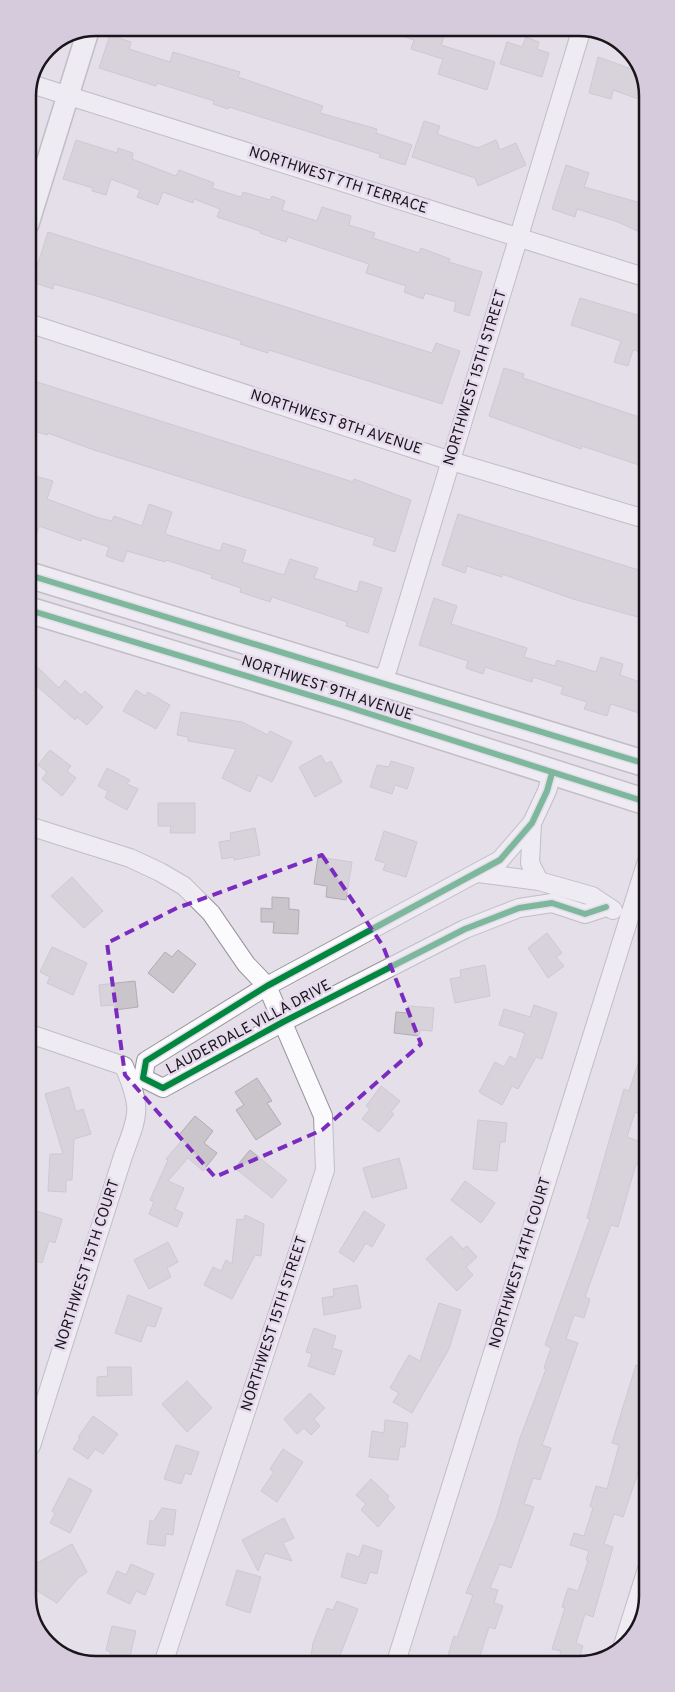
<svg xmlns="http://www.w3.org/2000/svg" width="675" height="1692" font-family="Overpass,sans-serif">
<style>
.building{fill:#cac4cb;stroke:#b2adb4}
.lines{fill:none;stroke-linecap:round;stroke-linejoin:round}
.minor-casing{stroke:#99959c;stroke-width:20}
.tertiary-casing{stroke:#99959c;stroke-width:24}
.secondary-casing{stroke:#99959c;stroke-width:28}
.minor{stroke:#fbfafc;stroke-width:18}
.tertiary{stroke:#fbfafc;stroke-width:21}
.secondary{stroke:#fbfafc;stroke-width:25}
.cycleway-casing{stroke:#e5dbed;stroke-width:9}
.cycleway{stroke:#00873e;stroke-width:6}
.marked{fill:none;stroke:#7b2cbf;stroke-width:4;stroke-dasharray:10 6;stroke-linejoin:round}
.labels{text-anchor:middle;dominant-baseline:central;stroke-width:5;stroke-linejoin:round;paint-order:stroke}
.street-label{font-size:15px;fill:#19151b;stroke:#e5dbed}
.rim{fill:none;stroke:#19151b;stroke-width:2.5}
</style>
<rect width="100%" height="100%" fill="#e4dfe9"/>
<!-- building -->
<g class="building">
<polygon points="385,28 447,28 441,45 495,62 487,90 438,74 443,59 411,49 414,40 385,30"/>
<polygon points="110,35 131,42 129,49 170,62 173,52 240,72 238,77 323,106 320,113 377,129 376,133 412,145 405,165 379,157 380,154 229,107 228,109 213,104 214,101 157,83 156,86 99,68"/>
<polygon points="526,37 539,42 537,49 549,53 542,77 500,64 507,42 522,47"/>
<polygon points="598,57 643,73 644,101 613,90 611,99 589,93"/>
<polygon points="424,121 440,126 437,134 478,148 496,140 500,150 516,143 526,165 478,186 475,178 412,157"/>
<polygon points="76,140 117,153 118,148 133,153 132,159 176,176 179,170 214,183 212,188 241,197 243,192 270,200 272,196 285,201 282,210 317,221 322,207 351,216 349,225 375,233 373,238 419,253 421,248 450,259 449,262 482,272 469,316 454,311 456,302 425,293 423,299 404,292 406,286 366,273 369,264 288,237 286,242 260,233 260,231 217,217 220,209 194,199 193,203 163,192 158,205 137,197 140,190 111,179 106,195 92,191 93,188 63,179"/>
<polygon points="566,165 589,173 584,187 641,203 639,209 644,211 644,234 618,222 577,209 575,217 552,209"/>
<polygon points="48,232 432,353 436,343 460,351 442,404 269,350 268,353 240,344 242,341 90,294 54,284 53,289 32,282"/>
<polygon points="580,298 644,317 645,353 633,350 628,366 614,362 621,341 571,325"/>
<polygon points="504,368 524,374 523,378 645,419 645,467 582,446 581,449 489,416"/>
<polygon points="34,381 353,482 354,479 411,500 395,552 373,545 375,538 91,449 48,433 47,435 28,429 28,401"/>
<polygon points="28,474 53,481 47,499 99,518 112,521 114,516 142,526 149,504 172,512 165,534 220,551 223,543 246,550 242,562 284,575 290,559 318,568 314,578 357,592 360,581 382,588 368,633 346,626 347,622 272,597 270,602 240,592 241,588 211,578 212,575 166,560 165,562 127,551 123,562 106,556 109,547 82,538 81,541 39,526 32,549 29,549"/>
<polygon points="458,514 645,572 645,619 573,599 502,574 502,577 467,566 465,573 442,565"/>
<polygon points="434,598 457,606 451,624 527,648 524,657 555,666 557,660 596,672 601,657 623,664 620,675 645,684 645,715 611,704 607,716 584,709 587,702 561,694 563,687 533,677 532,682 485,667 483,674 466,668 468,661 419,645"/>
<polygon points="29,659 59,688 65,680 81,695 85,691 103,707 87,725 77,717 75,720 37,686 29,695"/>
<polygon points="136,690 145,696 148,692 170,705 156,729 123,711"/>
<polygon points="181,712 242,722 268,735 270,731 292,742 272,782 258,775 250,792 222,778 236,749 188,741 188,737 177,735"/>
<polygon points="50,750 71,766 67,771 76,778 62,796 42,779 47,772 38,765"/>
<polygon points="321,755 326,764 331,761 342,782 315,797 299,767"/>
<polygon points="391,761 414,768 407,789 395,785 392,794 370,787 377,765 389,767"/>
<polygon points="107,768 130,780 127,784 138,789 127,810 105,798 108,791 98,786"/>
<polygon points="158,803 195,803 195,833 170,833 171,826 158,826"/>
<polygon points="255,828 260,855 234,860 234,857 222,859 219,842 231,840 230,833"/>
<polygon points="384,831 417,842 406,877 383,870 386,863 375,860"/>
<polygon points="318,857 352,862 346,900 326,897 327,886 314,884"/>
<polygon points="72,877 103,911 84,928 51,896"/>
<polygon points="272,897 289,898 289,909 299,910 298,934 273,933 274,922 261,922 261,908 272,909"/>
<polygon points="547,933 562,953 556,957 564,966 548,978 528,948"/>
<polygon points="52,947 87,963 73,995 47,983 50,977 40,972"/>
<polygon points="178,950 196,964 173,993 148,973 165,952 172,957"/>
<polygon points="485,965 490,996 455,1003 450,979 461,977 460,970"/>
<polygon points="135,981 138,1007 115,1010 114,1005 101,1006 99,985"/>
<polygon points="534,1005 557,1013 550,1035 542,1059 536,1057 518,1089 512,1086 502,1105 479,1092 495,1062 504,1067 510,1056 516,1060 525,1033 499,1025 504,1009 530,1017"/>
<polygon points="408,1006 434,1008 432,1031 420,1030 419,1036 394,1033 396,1012 407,1013"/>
<polygon points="644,1046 646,1116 635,1112 627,1137 646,1144 646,1158 644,1166 636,1164 618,1227 611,1225 585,1297 590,1299 584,1318 574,1315 566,1339 578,1343 542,1445 551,1448 540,1480 533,1478 524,1504 534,1507 511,1568 500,1564 490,1588 498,1590 494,1603 503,1606 495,1629 489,1627 478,1662 446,1662 454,1636 457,1638 473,1595 466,1593 496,1519 520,1438 546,1369 544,1368 551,1348 545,1345 590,1219 587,1218 624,1089 629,1091"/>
<polygon points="257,1078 272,1101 267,1103 281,1124 256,1140 236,1110 244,1105 235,1092"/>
<polygon points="381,1086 400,1101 391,1112 394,1114 379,1132 362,1119 370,1109 366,1106"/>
<polygon points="69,1087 76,1112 83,1109 91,1134 74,1139 72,1180 66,1180 66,1192 48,1191 50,1154 63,1154 45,1094"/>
<polygon points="195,1116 213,1131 204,1143 217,1153 203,1171 188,1158 168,1181 184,1188 175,1209 183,1213 177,1227 149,1214 154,1202 150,1200 168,1160 166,1159 183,1139 179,1135"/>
<polygon points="478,1120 507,1123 505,1142 500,1142 497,1171 473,1169"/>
<polygon points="250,1150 287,1180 272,1198 235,1168"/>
<polygon points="399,1158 407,1188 372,1198 363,1168"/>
<polygon points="465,1181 495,1203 481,1223 451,1200"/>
<polygon points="33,1210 62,1219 55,1243 49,1241 42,1263 30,1259 30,1220"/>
<polygon points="364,1211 385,1225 372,1247 366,1243 354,1262 339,1252"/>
<polygon points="245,1215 264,1224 261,1256 255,1255 232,1299 204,1285 213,1267 221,1271 226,1260 232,1264 237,1219 244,1220"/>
<polygon points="451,1236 463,1249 467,1246 477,1257 466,1267 473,1275 457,1291 426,1259"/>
<polygon points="168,1242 178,1262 167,1268 171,1277 149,1289 134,1260"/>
<polygon points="357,1285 361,1308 324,1315 322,1298 334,1296 333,1289"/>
<polygon points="128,1295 162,1308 155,1327 147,1325 141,1342 115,1333"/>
<polygon points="439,1303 461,1310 449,1349 412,1413 393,1402 399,1393 390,1388 409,1355 420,1361"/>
<polygon points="314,1328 336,1336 332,1348 342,1351 334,1375 308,1366 312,1354 306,1352"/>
<polygon points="636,1365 647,1369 647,1446 623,1517 614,1514 604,1544 613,1547 593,1617 585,1614 576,1643 583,1646 578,1661 558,1661 561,1651 552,1649 565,1608 562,1607 568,1588 578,1591 588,1561 586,1560 589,1551 570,1545 574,1533 584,1536 593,1508 590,1506 596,1486 607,1489 619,1445 612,1443"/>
<polygon points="107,1367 131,1367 132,1395 97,1396 97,1377 108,1376"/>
<polygon points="187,1381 212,1408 187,1432 162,1404"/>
<polygon points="310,1393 325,1408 314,1419 320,1426 311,1435 304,1428 297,1434 284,1419"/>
<polygon points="93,1416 118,1434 103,1454 95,1449 88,1459 73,1449 80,1438 78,1437"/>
<polygon points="385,1420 408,1423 405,1447 400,1447 398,1460 369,1457 372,1431 384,1433"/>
<polygon points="176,1445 199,1452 191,1475 185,1473 181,1484 164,1479"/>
<polygon points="283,1449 303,1462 277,1502 261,1491 274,1472 270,1469"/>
<polygon points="69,1478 92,1490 70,1533 50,1523 55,1513 52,1511"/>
<polygon points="371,1479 389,1496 387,1499 395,1507 378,1527 361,1510 366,1504 356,1495"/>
<polygon points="162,1508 176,1510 173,1535 166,1534 165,1546 147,1544 150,1520 153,1522"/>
<polygon points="284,1518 294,1538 283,1543 292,1561 265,1553 258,1571 242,1540"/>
<polygon points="72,1544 87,1572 78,1578 57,1603 31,1587 31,1573 37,1563"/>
<polygon points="363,1545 382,1551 377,1574 370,1572 366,1584 341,1577 347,1553 359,1557"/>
<polygon points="131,1564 154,1574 145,1595 136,1591 130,1604 107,1593 117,1571 126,1575"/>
<polygon points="237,1570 261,1577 250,1613 226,1605"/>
<polygon points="337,1601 358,1609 337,1663 310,1663 313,1643 327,1608 333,1610"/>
<polygon points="112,1626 136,1631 128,1664 108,1664 111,1652 106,1650"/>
</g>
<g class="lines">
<!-- minor casing -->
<g class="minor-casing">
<g id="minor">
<polyline points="31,84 644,277"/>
<polyline points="28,323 451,461 645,519"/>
<path d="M343,705C367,698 379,693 388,668L582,28"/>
<polyline points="552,773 547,791 532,823 500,860 267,986 146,1061 143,1078 163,1088 283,1022 465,929 519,908 552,903 585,914 606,907"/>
<polyline points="532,823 530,863 539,881"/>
<polyline points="29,826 130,858 160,872 184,886 211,913 246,964 267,986 323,1116 325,1170 163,1664"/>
<polyline points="478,873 539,881 592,896 613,910"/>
<path d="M30,1034L124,1066C142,1109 139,1113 123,1156L31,1446"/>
<polyline points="623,1645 647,1569"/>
<polyline points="396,1662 646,864"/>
</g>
</g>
<!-- tertiary casing -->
<g class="tertiary-casing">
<polyline id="tertiary" points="28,224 88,31"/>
</g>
<!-- secondary casing -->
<g class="secondary-casing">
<g id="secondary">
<polyline points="29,575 646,764"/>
<polyline points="29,610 342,705 646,802"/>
</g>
</g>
<!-- minor -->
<use href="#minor" class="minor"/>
<!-- tertiary -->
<use href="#tertiary" class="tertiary"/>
<!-- secondary -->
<use href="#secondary" class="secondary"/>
<!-- cycleway casing -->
<g class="cycleway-casing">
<g id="cycleway">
<polyline points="29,575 646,764"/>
<polyline points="29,610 342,705 646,802"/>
<polyline points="552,773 547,791 532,823 500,860 267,986 146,1061 143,1078 163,1088 283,1022 465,929 519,908 552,903 585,914 606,907"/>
</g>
</g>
<!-- cycleway -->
<use href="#cycleway" class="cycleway"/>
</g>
<!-- marked area -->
<path d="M0 0H675V1692H0ZM322,855L383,946L421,1044L322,1130L215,1177L125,1075L107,943L177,908Z" fill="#e4dfe9" fill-opacity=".55" fill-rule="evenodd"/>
<path class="marked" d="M322,855L383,946L421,1044L322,1130L215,1177L125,1075L107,943L177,908Z"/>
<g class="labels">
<!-- street labels -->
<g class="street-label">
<text transform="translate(338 181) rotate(18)">NORTHWEST 7TH TERRACE</text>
<text transform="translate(476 378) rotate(-73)">NORTHWEST 15TH STREET</text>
<text transform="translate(336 423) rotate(18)">NORTHWEST 8TH AVENUE</text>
<text transform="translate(327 689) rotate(18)">NORTHWEST 9TH AVENUE</text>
<text transform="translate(249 1028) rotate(-28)">LAUDERDALE VILLA DRIVE</text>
<text transform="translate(521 1263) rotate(-73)">NORTHWEST 14TH COURT</text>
<text transform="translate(88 1265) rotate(-72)">NORTHWEST 15TH COURT</text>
<text transform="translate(275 1324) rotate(-72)">NORTHWEST 15TH STREET</text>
</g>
</g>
<!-- crop -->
<path d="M0 0H675V1692H0ZM96 36H579A60 60 0 0 1 639 96V1596A60 60 0 0 1 579 1656H96A60 60 0 0 1 36 1596V96A60 60 0 0 1 96 36Z" fill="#d5cbdc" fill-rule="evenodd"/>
<path class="rim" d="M96 36H579A60 60 0 0 1 639 96V1596A60 60 0 0 1 579 1656H96A60 60 0 0 1 36 1596V96A60 60 0 0 1 96 36Z"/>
</svg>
